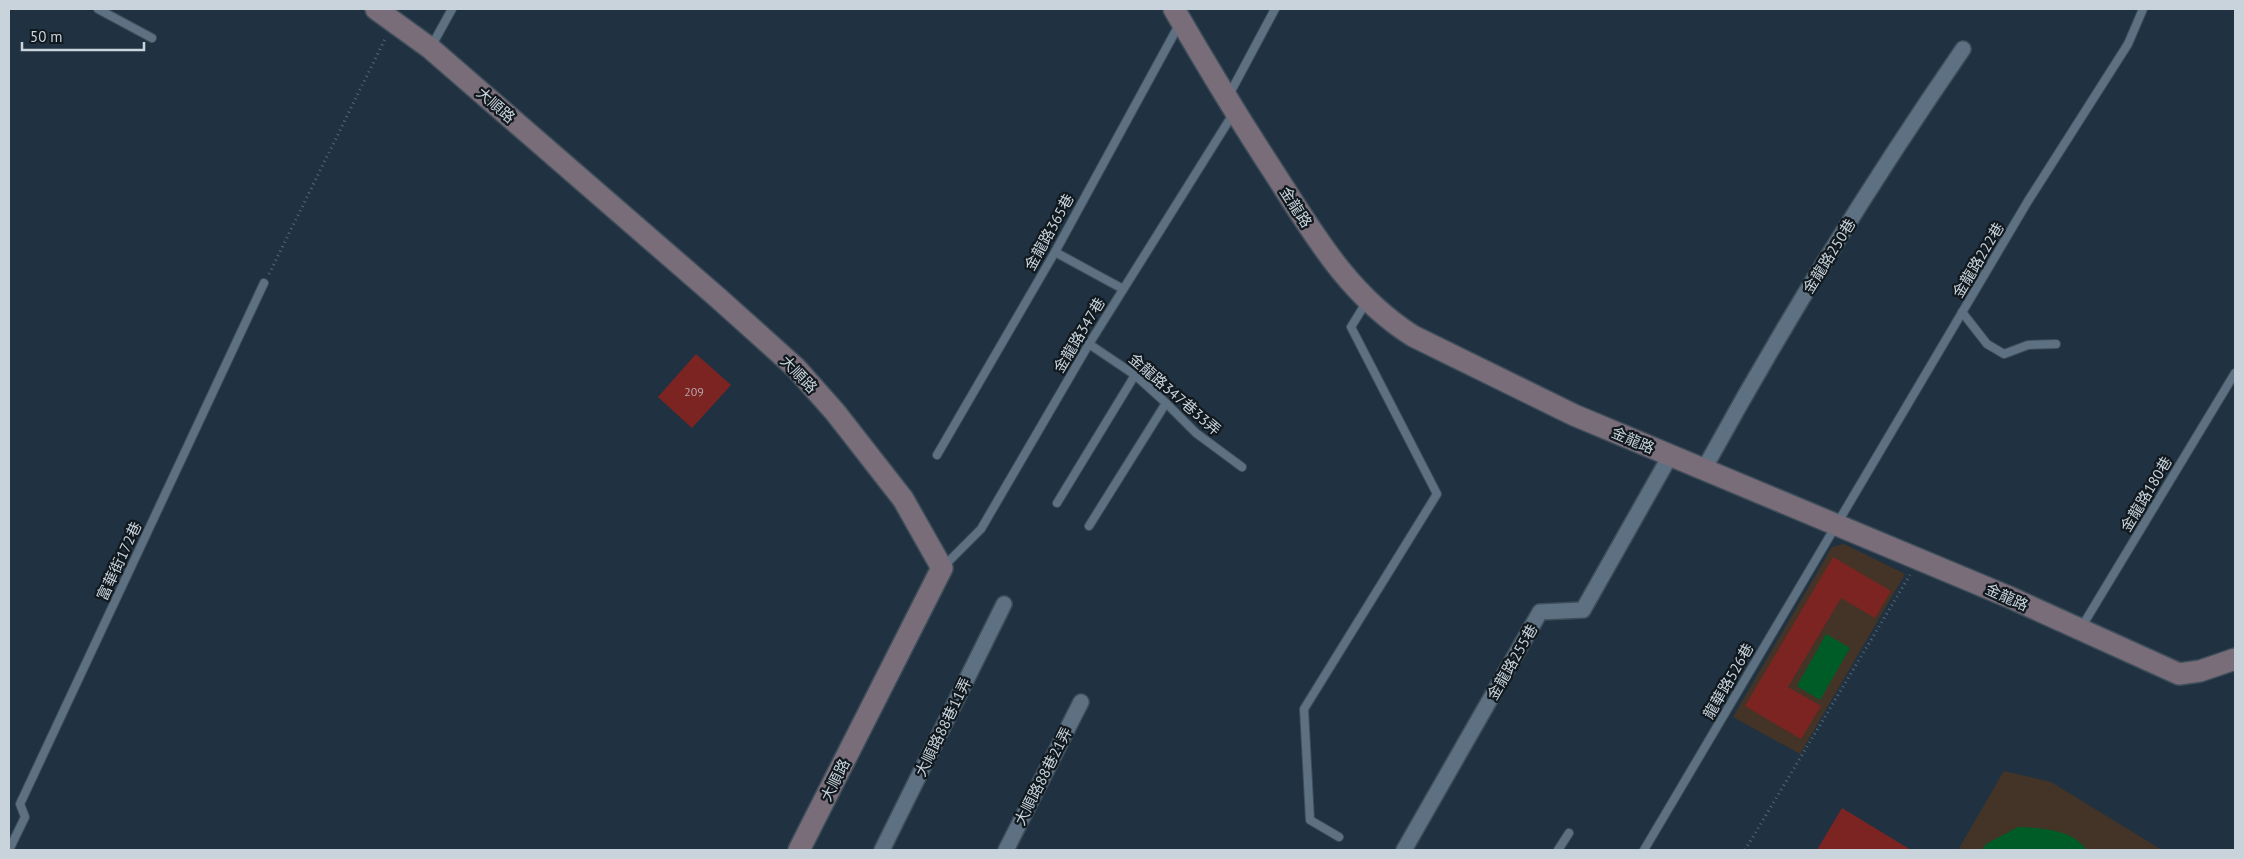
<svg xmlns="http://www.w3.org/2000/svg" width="2244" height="859" font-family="'PT Sans','Noto Sans TC',sans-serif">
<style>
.education{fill:#433427}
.green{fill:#005c27}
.building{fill:#7c2421}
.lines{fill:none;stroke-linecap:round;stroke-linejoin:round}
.lane-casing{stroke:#3e4e5a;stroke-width:10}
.street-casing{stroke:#3e4e5a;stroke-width:18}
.secondary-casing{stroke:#3e4e5a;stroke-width:24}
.path{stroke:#576774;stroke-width:3;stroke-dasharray:1 4;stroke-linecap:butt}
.lane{stroke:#5d7182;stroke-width:8}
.street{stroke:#5d7182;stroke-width:15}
.secondary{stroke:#796d79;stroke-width:21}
.labels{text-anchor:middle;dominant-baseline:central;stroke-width:4.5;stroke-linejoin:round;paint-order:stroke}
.number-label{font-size:12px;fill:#b5a7ad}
.street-label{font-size:15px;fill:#c8d3dc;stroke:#11191f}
</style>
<rect width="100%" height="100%" fill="#203241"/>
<!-- education -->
<g class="education">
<polygon points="1844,544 1905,574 1800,754 1733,717 1832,547"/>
<polygon points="2004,771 2051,782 2162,850 1958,850"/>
</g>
<!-- green -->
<g class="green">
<polygon points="1826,634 1850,648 1820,700 1797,686"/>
<path d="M2018,827C2042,828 2072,829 2087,850H1982L1986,844Z"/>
</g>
<!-- building -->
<g class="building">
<polygon points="696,354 731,385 692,428 658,397"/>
<polygon points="1833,557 1891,591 1875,618 1841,598 1788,687 1821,706 1801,739 1745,706"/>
<polygon points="1842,808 1911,850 1817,850"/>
</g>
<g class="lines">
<!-- lane casing -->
<g class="lane-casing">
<g id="lane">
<polyline points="98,9 152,38"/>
<polyline points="431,47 452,9"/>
<polyline points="1229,95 1275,9"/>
<polyline points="1055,252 1123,289"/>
<polyline points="1962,312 1987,344 2004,354 2028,345 2056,344"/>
<polyline points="1089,344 1135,375 1166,403 1196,433 1242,467"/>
<polyline points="937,455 1055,252 1180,23"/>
<polyline points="1057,503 1135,375"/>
<polyline points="1089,526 1166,403"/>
<polyline points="944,566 981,529 1089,344 1233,114"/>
<polyline points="2081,628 2235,373"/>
<polyline points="1339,837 1310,820 1304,709 1437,494 1351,327 1367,301"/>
<polyline points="9,850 25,817 20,804 264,283"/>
<polyline points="1558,850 1569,833"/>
<polyline points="1644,850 2028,201 2128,44 2143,9"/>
</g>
</g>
<!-- street casing -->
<g class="street-casing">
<g id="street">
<path d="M1704,469C1783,325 1870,184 1963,49"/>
<polyline points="882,850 1004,604"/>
<polyline points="1006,850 1081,702"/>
<polyline points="1404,850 1540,612 1583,610 1670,456"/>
</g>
</g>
<!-- secondary casing -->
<g class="secondary-casing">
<g id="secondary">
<polyline points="376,9 430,48 717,297 796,368 835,412 903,499 942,568 799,850"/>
<path d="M1174,9C1207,66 1241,122 1277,177C1316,238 1350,296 1413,336L1574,415L2009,597L2179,674L2200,671L2235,659"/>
</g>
</g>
<!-- path -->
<g class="path">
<polyline points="269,274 386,37"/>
<polyline points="1745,850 1910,575"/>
</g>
<!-- lane -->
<use href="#lane" class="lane"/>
<!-- street -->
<use href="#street" class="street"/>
<!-- secondary -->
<use href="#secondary" class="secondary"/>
</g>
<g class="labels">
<!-- number labels -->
<g class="number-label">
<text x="694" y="391">209</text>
</g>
<!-- street labels -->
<g class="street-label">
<text transform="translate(496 105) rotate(41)">大順路</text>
<text transform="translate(1296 207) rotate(57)">金龍路</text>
<text transform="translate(1049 232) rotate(-61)">金龍路365巷</text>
<text transform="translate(1829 256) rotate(-58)">金龍路250巷</text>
<text transform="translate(1978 260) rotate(-59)">金龍路222巷</text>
<text transform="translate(1079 335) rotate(-59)">金龍路347巷</text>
<text transform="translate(799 374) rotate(46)">大順路</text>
<text transform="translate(1175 394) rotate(41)">金龍路347巷33弄</text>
<text transform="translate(1633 440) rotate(23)">金龍路</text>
<text transform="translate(2146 494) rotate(-59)">金龍路180巷</text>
<text transform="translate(119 561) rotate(-65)">富華街172巷</text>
<text transform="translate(2007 597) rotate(24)">金龍路</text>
<text transform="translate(1512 662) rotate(-60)">金龍路255巷</text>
<text transform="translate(1728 681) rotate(-60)">龍華路526巷</text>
<text transform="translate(943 727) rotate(-64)">大順路88巷11弄</text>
<text transform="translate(1043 776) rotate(-63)">大順路88巷21弄</text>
<text transform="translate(835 780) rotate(-63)">大順路</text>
</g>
</g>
<!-- border -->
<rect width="2244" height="859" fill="none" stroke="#c8d3dc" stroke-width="20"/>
<!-- scale -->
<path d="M22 42v8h122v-8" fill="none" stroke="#c8d3dc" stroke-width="2.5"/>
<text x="30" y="42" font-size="15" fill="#c8d3dc" stroke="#11191f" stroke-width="4" paint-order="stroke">50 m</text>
</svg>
